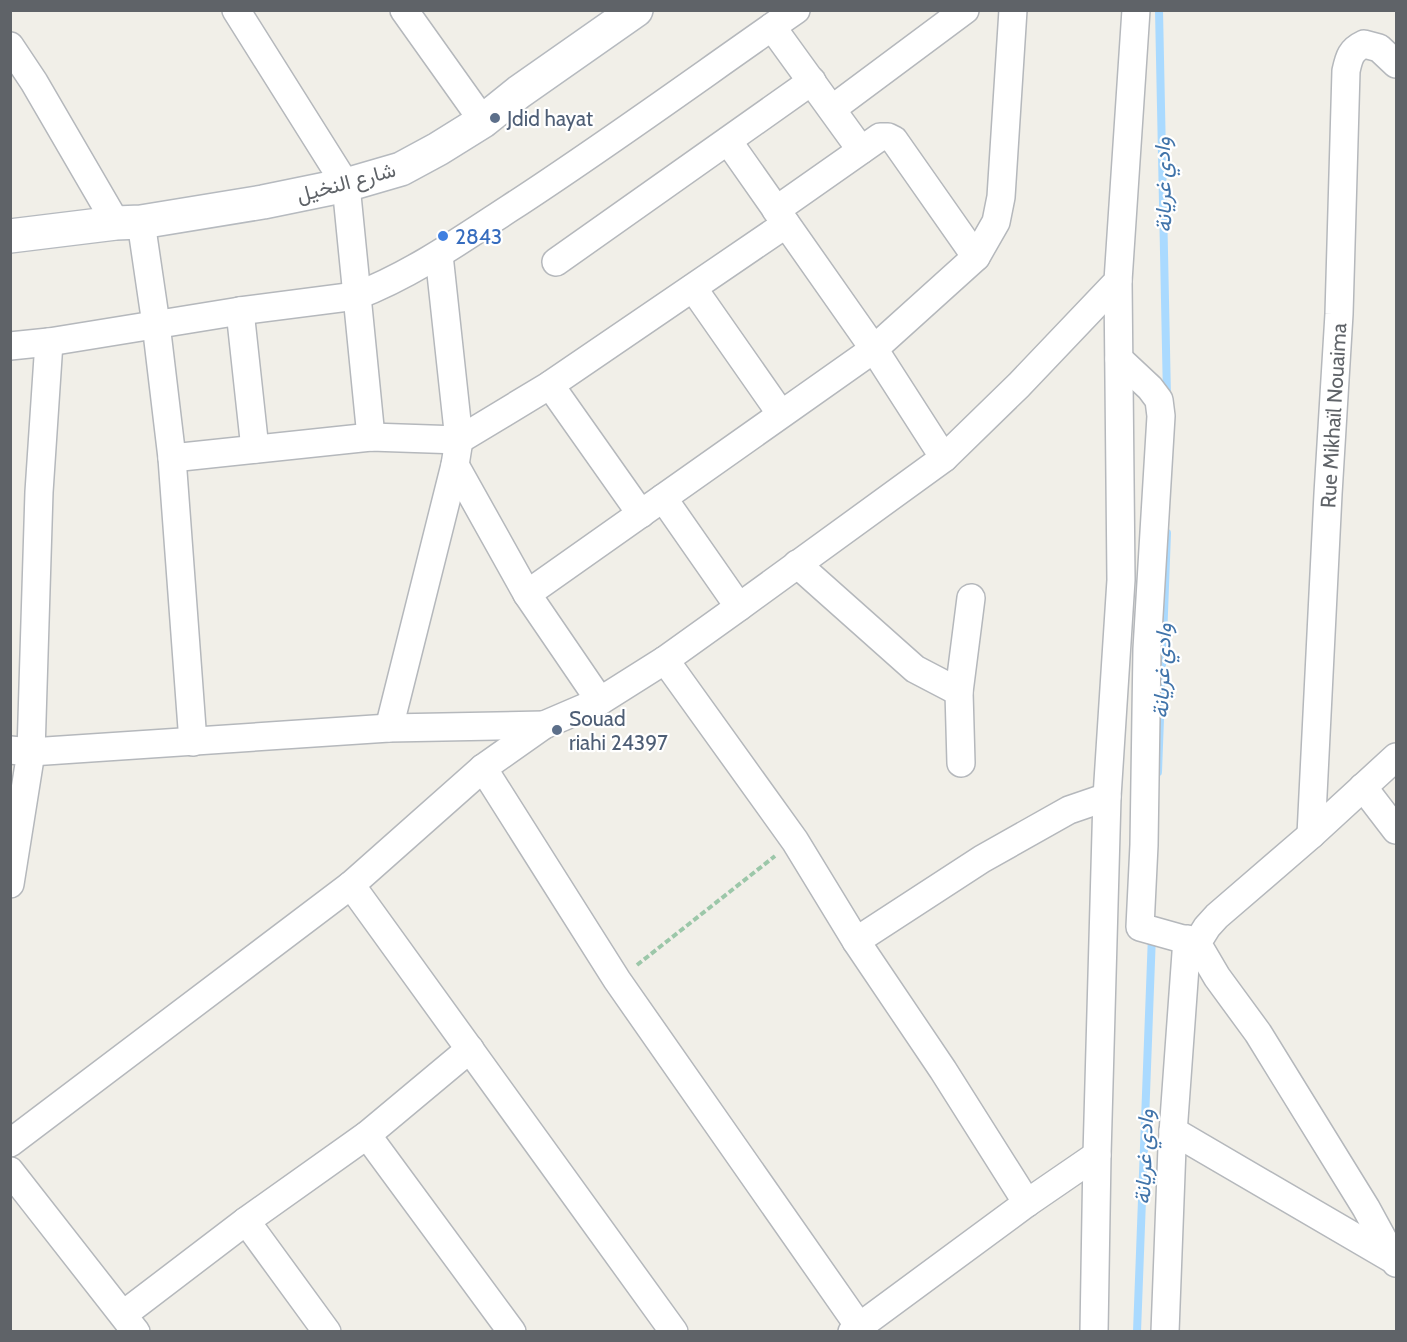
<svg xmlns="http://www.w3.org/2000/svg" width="1407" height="1342" font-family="Cabin,Vazirmatn,sans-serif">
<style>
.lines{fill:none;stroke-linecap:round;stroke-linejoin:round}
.stream{stroke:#aadaff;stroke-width:8}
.minor-casing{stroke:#b5b8bc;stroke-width:30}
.secondary-casing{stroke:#b6babf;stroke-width:36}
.path{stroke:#9cc7a9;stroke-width:4;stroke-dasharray:6 3;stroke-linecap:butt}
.minor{stroke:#fff;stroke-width:27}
.secondary{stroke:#fff;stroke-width:33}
.service-dot{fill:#5c6f8a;stroke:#fff;stroke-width:2}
.shop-dot{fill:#3f7fe0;stroke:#fff;stroke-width:2}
.labels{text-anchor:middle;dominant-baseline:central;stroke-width:4.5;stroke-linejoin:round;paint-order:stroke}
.service-label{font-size:21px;fill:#4e5e75;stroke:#fff;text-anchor:start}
.street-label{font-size:21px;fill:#5f6368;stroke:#fff}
.shop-label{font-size:21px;fill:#366cbe;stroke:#fff;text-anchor:start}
.water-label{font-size:22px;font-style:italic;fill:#4174aa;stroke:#fff}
</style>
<rect width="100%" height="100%" fill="#f1efe8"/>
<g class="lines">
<!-- stream -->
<g class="stream">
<polyline points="1159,10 1167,397"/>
<polyline points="1158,772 1167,533"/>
<polyline points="1137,1332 1152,935"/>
</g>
<!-- minor casing -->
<g class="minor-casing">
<g id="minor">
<polyline points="236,10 346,185 371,437"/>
<polyline points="404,10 483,121"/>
<polyline points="772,27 861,150"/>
<polyline points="10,46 34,82 116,223"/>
<polyline points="832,109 965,10"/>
<polyline points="728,141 874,349 944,458"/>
<polyline points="776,210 880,137 888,137 894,140 976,257"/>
<polyline points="141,222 156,324 172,458 193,742"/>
<polyline points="556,262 812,81"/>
<polyline points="693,288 781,414"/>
<polyline points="240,311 255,449"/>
<path d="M10,346L49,342L240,311L356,296C411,275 461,240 510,208C607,145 701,76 796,10"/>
<polyline points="1119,359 1150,388 1159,400 1161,416 1147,649 1144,845 1140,927 1197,943"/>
<polyline points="550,385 641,514"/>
<polyline points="172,458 371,437 459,440 550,385 786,224"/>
<polyline points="455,465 527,594 600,701"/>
<polyline points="663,498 739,607"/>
<polyline points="797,564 915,669 959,692"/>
<polyline points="527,594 874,349 976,257 996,222 1001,197 1013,10"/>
<polyline points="665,660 795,841 856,941 943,1070 1027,1203"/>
<polyline points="389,728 455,465 459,440 439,255"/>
<polyline points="10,750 31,752 389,728 544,725"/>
<polyline points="1396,757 1311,835 1217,916 1207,927 1197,943 1217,977 1258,1033 1366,1208 1396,1263"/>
<polyline points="961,763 959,692 971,598"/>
<polyline points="483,768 617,980 863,1332"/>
<polyline points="1363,787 1396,830"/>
<path id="s1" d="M1311,835L1328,494L1339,314L1346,71C1349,57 1351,50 1364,44L1379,48L1396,64"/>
<polyline points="10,884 31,752 39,492 49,342"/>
<polyline points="351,885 674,1332"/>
<polyline points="856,941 982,859 1069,810 1107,797"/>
<polyline points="1173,1131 1394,1260"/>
<polyline points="367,1135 512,1332"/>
<polyline points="10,1143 351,885 483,768 544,725 600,701 665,660 739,607 944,458 1019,385 1118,281 1136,10"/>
<polyline points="10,1171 136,1332"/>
<polyline points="246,1221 327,1332"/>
<polyline points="124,1314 246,1221 367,1135 470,1049"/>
<polyline points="852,1332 1027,1203 1097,1155"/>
<polyline points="1094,1332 1097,1155 1107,797 1121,580 1118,281"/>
<polyline points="1165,1332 1172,1147 1187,939"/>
</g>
</g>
<!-- secondary casing -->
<g class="secondary-casing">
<polyline id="secondary" points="10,236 116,223 141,222 263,202 346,185 401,169 438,149 483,121 519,92 636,10"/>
</g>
<!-- path -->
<polyline class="path" points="637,965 775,856"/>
<!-- minor -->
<use href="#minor" class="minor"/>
<!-- secondary -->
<use href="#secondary" class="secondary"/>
</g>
<!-- markers -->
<g class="service-dot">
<circle cx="495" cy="118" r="6"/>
<circle cx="557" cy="730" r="6"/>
</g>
<circle class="shop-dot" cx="443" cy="236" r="6"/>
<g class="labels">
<!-- service labels -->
<g class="service-label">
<text x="507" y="118">Jdid hayat</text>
<text x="569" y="718">Souad<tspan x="569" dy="24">riahi 24397</tspan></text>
</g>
<!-- street labels -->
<g class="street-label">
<text transform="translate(346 182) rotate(-15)">شارع النخيل</text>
<text stroke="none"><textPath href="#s1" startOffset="420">Rue Mikhaïl Nouaima</textPath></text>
</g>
<!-- shop labels -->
<g class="shop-label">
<text x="455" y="236">2843</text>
</g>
<!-- water labels -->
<g class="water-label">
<text transform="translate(1163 185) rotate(-91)">وادي غريانة</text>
<text transform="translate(1162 671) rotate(-88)">وادي غريانة</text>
<text transform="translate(1144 1157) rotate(-88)">وادي غريانة</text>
</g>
</g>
<!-- border -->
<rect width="1407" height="1342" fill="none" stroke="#5f6368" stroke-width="24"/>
</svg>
